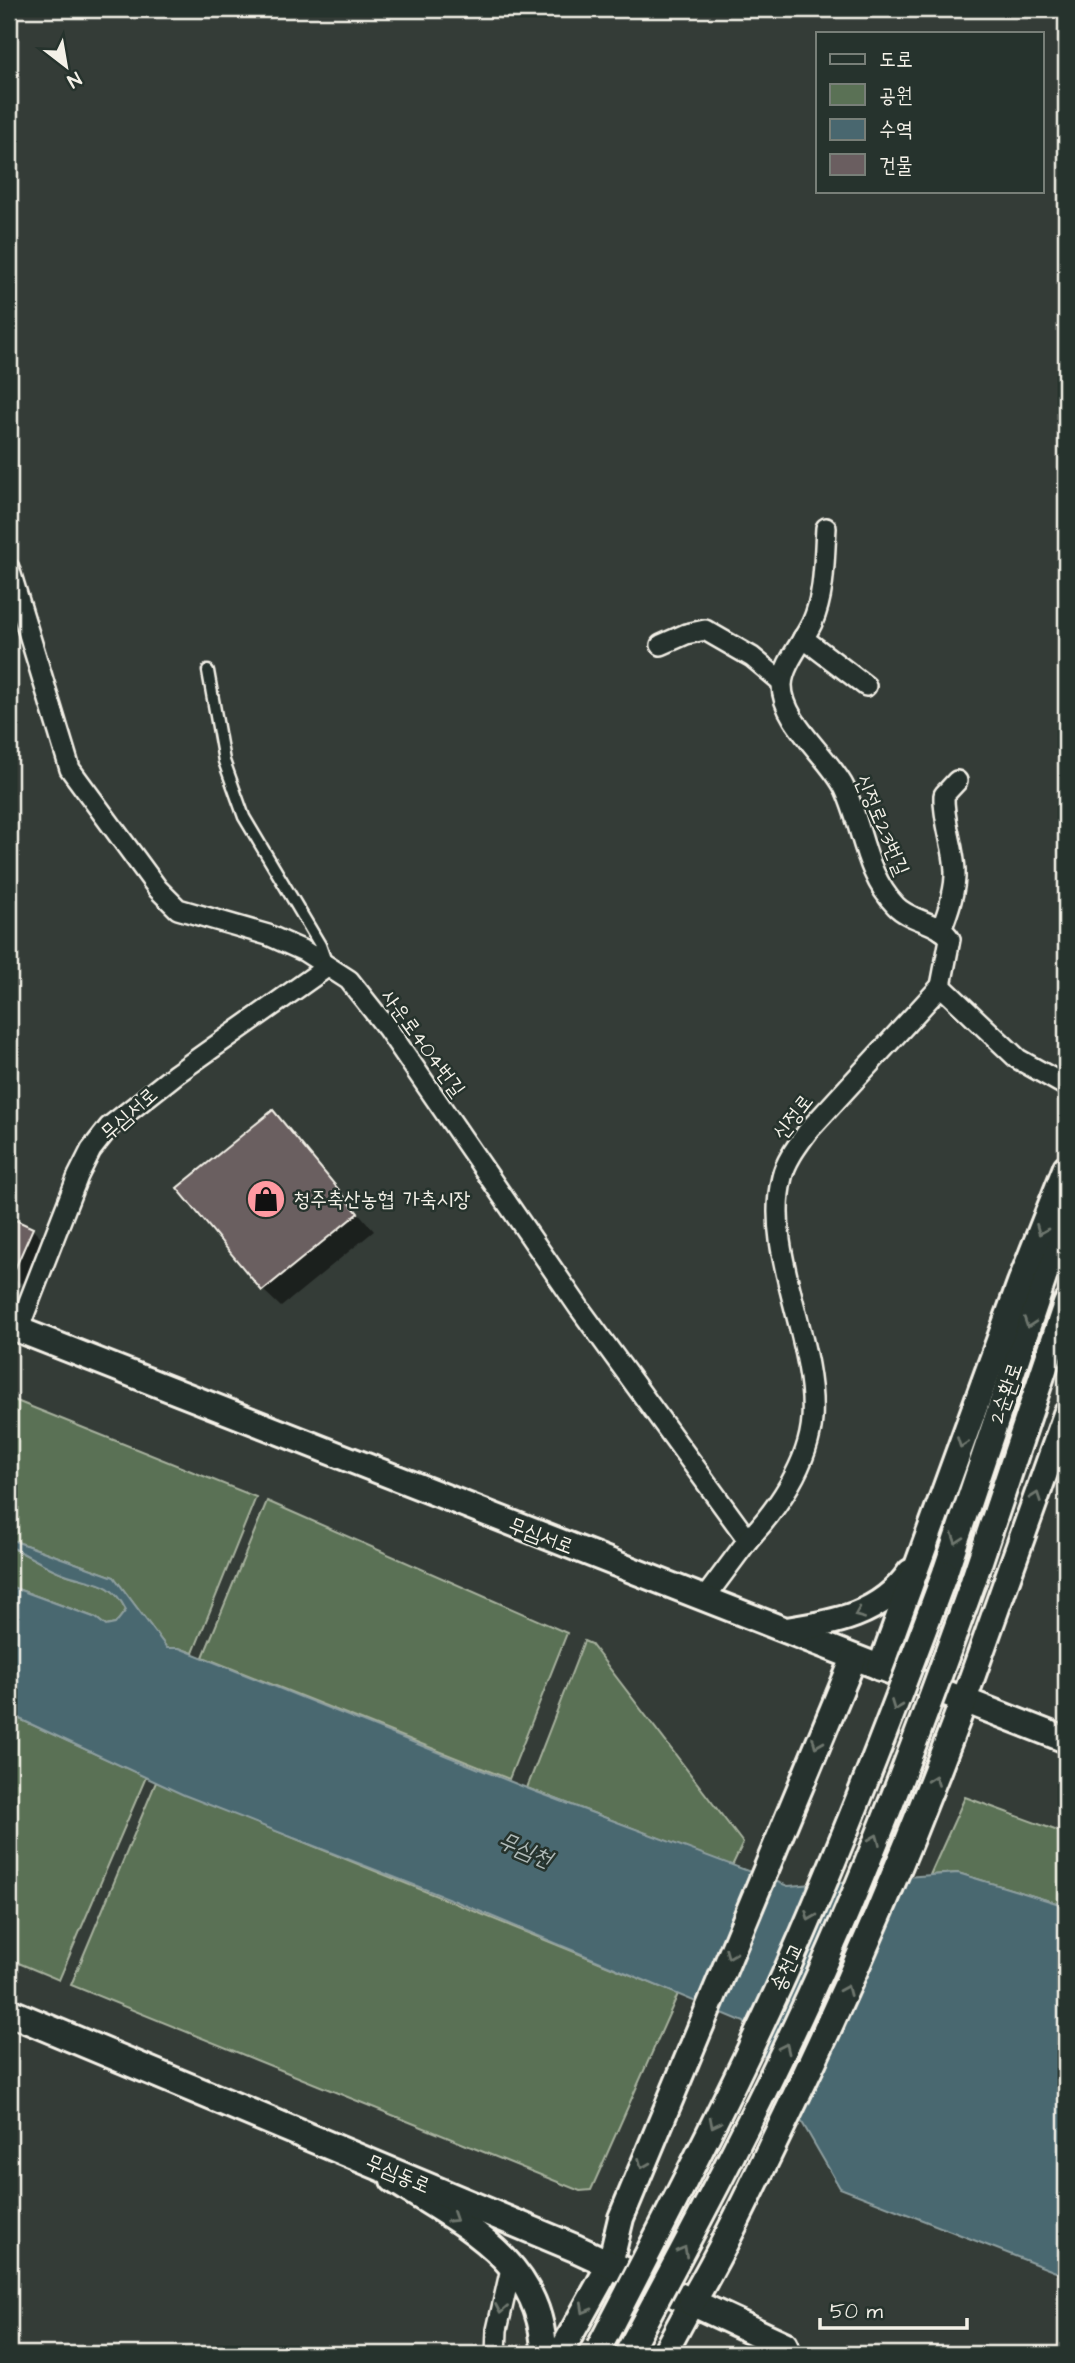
<svg xmlns="http://www.w3.org/2000/svg" width="1075" height="2363" font-family="'Architects Daughter','Poor Story',sans-serif">
<style>
.green{fill:#5a7155;stroke:#a7b19e;stroke-width:2}
.water{fill:#49676f;stroke:#8d9e9f;stroke-width:2}
.shadow{fill:#0007}
.building{fill:#6a5e60;stroke:#f4f1e8;stroke-width:2}
.lines{fill:none;stroke-linecap:round;stroke-linejoin:round}
.service-casing{stroke:#f4f1e8;stroke-width:15}
.minor-casing{stroke:#f4f1e8;stroke-width:24}
.tertiary-casing{stroke:#f4f1e8;stroke-width:30}
.secondary-casing{stroke:#f4f1e8;stroke-width:32}
.service{stroke:#26332d;stroke-width:10}
.minor{stroke:#26332d;stroke-width:19}
.tertiary{stroke:#26332d;stroke-width:24}
.secondary{stroke:#26332d;stroke-width:26}
.tertiary-bridge-casing{stroke:#f4f1e8;stroke-width:30;stroke-linecap:butt}
.tertiary-bridge{stroke:#26332d;stroke-width:24}
.oneway{stroke:#6e766e}
.labels{text-anchor:middle;dominant-baseline:central;stroke-width:5;stroke-linejoin:round;paint-order:stroke}
.street-label{font-size:21px;fill:#f4f1e8;stroke:#26332d}
.poi-label{font-size:21px;fill:#f4f1e8;stroke:#26332d;text-anchor:start}
.water-label{font-size:23px;font-style:italic;fill:#b0bab8;stroke:#26332d}
</style>
<rect width="100%" height="100%" fill="#343c37"/>
<filter id="ink" filterUnits="userSpaceOnUse"><feTurbulence type="fractalNoise" baseFrequency=".0143" numOctaves="2"/><feDisplacementMap in="SourceGraphic" scale="14" xChannelSelector="R" yChannelSelector="G"/><feConvolveMatrix kernelMatrix="1 2 1 2 8 2 1 2 1" color-interpolation-filters="sRGB"/></filter>
<g filter="url(#ink)">
<!-- green -->
<g class="green">
<polygon points="9,1398 256,1497 193,1653 179,1648 167,1648 114,1577 9,1539"/>
<polygon points="267,1501 567,1633 509,1779 203,1657"/>
<path d="M9,1546C28,1555 48,1569 68,1575C96,1584 112,1581 126,1610L115,1624L106,1626L96,1618L9,1586Z"/>
<polygon points="584,1641 591,1644 743,1843 732,1866 527,1788"/>
<polygon points="9,1714 146,1777 59,1980 9,1959"/>
<polygon points="156,1782 678,1994 591,2190 580,2191 71,1985"/>
<polygon points="965,1797 1066,1834 1066,1906 958,1873 930,1875"/>
</g>
<!-- water -->
<path class="water" d="M9,1539L114,1577L167,1648H179L534,1791L788,1886L958,1873L1066,1906V2276L840,2188L744,2022L455,1901L184,1795L9,1714V1586L96,1618L106,1626L115,1624L126,1610C112,1581 96,1584 68,1575C48,1569 28,1555 9,1546Z"/>
<!-- shadow -->
<g class="shadow">
<polygon points="273,1112 374,1231 281,1307 263,1290"/>
<polygon points="9,1219 32,1229 50,1247 32,1287 9,1278"/>
</g>
<!-- building -->
<g class="building">
<polygon points="273,1110 358,1213 262,1291 177,1188"/>
<polygon points="9,1217 33,1228 14,1271 9,1269"/>
</g>
<g class="lines">
<!-- service casing -->
<g class="service-casing">
<polyline id="service" points="208,671 224,761 244,817 320,945 326,962"/>
</g>
<!-- minor casing -->
<g class="minor-casing">
<g id="minor">
<path d="M826,528C824,559 825,594 812,623C803,642 783,664 782,685C782,723 830,757 845,789C863,828 865,874 896,906C910,921 940,922 950,939L941,986"/>
<polyline points="9,568 70,769 158,889 178,909 268,935 304,951 349,980 387,1028 580,1309 748,1540 704,1599"/>
<polyline points="803,638 866,686"/>
<polyline points="661,645 686,634 705,630 752,657 782,682"/>
<path d="M941,930C948,912 956,890 955,871C954,845 943,822 944,795L957,781"/>
<polyline points="18,1330 78,1176 91,1150 109,1127 176,1074 327,967"/>
<path d="M748,1540C777,1509 809,1463 812,1419C817,1340 763,1252 782,1177C786,1160 798,1145 808,1131L941,986L1018,1059L1066,1086"/>
<polyline points="496,2354 497,2330 512,2264"/>
</g>
</g>
<!-- tertiary casing -->
<g class="tertiary-casing">
<g id="tertiary">
<polyline points="9,1326 1066,1740"/>
<polyline points="945,1573 1066,1212"/>
<polyline points="973,1582 1066,1304"/>
<path d="M786,1630C834,1623 881,1615 910,1572"/>
<polyline points="880,1668 1020,1283 1066,1167"/>
<polyline points="964,1700 1066,1414"/>
<path d="M393,2180C462,2224 543,2261 544,2354"/>
<polyline points="560,2354 610,2264 621,2218 854,1658"/>
<polyline points="664,2354 692,2302"/>
</g>
</g>
<!-- secondary casing -->
<g class="secondary-casing">
<g id="secondary">
<polyline points="9,2012 575,2248 784,2345"/>
<path d="M692,2302C727,2242 756,2179 786,2117C852,1981 911,1842 964,1700"/>
</g>
</g>
<!-- service -->
<use href="#service" class="service"/>
<!-- minor -->
<use href="#minor" class="minor"/>
<!-- tertiary -->
<use href="#tertiary" class="tertiary"/>
<!-- secondary -->
<use href="#secondary" class="secondary"/>
<!-- tertiary-bridge casing -->
<g class="tertiary-bridge-casing">
<g id="tertiary-bridge">
<path d="M599,2348C670,2211 741,2075 803,1933C854,1815 900,1694 945,1573"/>
<path d="M627,2354C699,2221 770,2087 831,1948C884,1828 929,1705 973,1582"/>
</g>
</g>
<!-- tertiary-bridge -->
<use href="#tertiary-bridge" class="tertiary-bridge"/>
</g>
<!-- one-way arrows -->
<defs><path id="oneway-chevron" d="M-2-3.5L2.5 0L-2 3.5" fill="none" stroke-width="1.6" stroke-linecap="round" stroke-linejoin="round" transform="scale(1.75)"/></defs>
<g class="oneway">
<use href="#oneway-chevron" transform="translate(1041 1230) rotate(112)"/>
<use href="#oneway-chevron" transform="translate(1029 1323) rotate(109)"/>
<use href="#oneway-chevron" transform="translate(962 1443) rotate(110)"/>
<use href="#oneway-chevron" transform="translate(1036 1497) rotate(-70)"/>
<use href="#oneway-chevron" transform="translate(957 1539) rotate(109)"/>
<use href="#oneway-chevron" transform="translate(859 1614) rotate(157)"/>
<use href="#oneway-chevron" transform="translate(896 1706) rotate(111)"/>
<use href="#oneway-chevron" transform="translate(817 1743) rotate(112)"/>
<use href="#oneway-chevron" transform="translate(934 1780) rotate(-70)"/>
<use href="#oneway-chevron" transform="translate(875 1839) rotate(-68)"/>
<use href="#oneway-chevron" transform="translate(810 1916) rotate(112)"/>
<use href="#oneway-chevron" transform="translate(730 1954) rotate(112)"/>
<use href="#oneway-chevron" transform="translate(846 1990) rotate(-67)"/>
<use href="#oneway-chevron" transform="translate(785 2048) rotate(-65)"/>
<use href="#oneway-chevron" transform="translate(714 2123) rotate(117)"/>
<use href="#oneway-chevron" transform="translate(643 2164) rotate(112)"/>
<use href="#oneway-chevron" transform="translate(453 2218) rotate(33)"/>
<use href="#oneway-chevron" transform="translate(683 2251) rotate(-61)"/>
<use href="#oneway-chevron" transform="translate(501 2309) rotate(100)"/>
<use href="#oneway-chevron" transform="translate(585 2309) rotate(119)"/>
</g>
</g>
<!-- icons -->
<defs>
<g id="shop-disc" transform="scale(2.0125)"><circle r="9.5" fill="#ff9aa2" stroke="#26332d"/><path d="M-5-2.5h2.3a2.7 3.5 0 0 1 5.4 0H5L5.5 6h-11ZM-1.5-2.5h3a1.5 2.3 0 0 0-3 0Z" fill="#111"/></g>
</defs>
<g fill-rule="evenodd">
<use href="#shop-disc" x="266" y="1199"/>
</g>
<g class="labels">
<!-- street labels -->
<g class="street-label">
<text transform="translate(882 825) rotate(67)">신정로23번길</text>
<text transform="translate(423 1043) rotate(54)">사운로404번길</text>
<text transform="translate(129 1114) rotate(-42)">무심서로</text>
<text transform="translate(793 1117) rotate(-52)">신정로</text>
<text transform="translate(1006 1393) rotate(-71)">2순환로</text>
<text transform="translate(541 1536) rotate(21)">무심서로</text>
<text transform="translate(787 1967) rotate(-65)">송천교</text>
<text transform="translate(398 2174) rotate(23)">무심동로</text>
</g>
<!-- poi labels -->
<g class="poi-label">
<text x="293" y="1199">청주축산농협 가축시장</text>
</g>
<!-- water labels -->
<g class="water-label">
<text transform="translate(525 1850) rotate(23)">무심천</text>
</g>
</g>
<!-- margin -->
<rect width="1075" height="2363" fill="none" stroke="#26332d" stroke-width="35"/>
<rect x="18" y="18" width="1040" height="2328" fill="none" stroke="#f4f1e8" stroke-width="2.5" filter="url(#ink)"/>
<!-- legend -->
<rect x="816" y="32" width="228" height="161" fill="#26332d" stroke="#787f78" stroke-width="2"/>
<rect x="830" y="54" width="35" height="10" fill="#26332d" stroke="#787f78" stroke-width="2"/>
<text x="879" y="66" font-size="21" fill="#f4f1e8">도로</text>
<rect x="830" y="84" width="35" height="21" fill="#5a7155" stroke="#787f78" stroke-width="2"/>
<text x="879" y="102" font-size="21" fill="#f4f1e8">공원</text>
<rect x="830" y="119" width="35" height="21" fill="#49676f" stroke="#787f78" stroke-width="2"/>
<text x="879" y="136" font-size="21" fill="#f4f1e8">수역</text>
<rect x="830" y="154" width="35" height="21" fill="#6a5e60" stroke="#787f78" stroke-width="2"/>
<text x="879" y="172" font-size="21" fill="#f4f1e8">건물</text>
<!-- north arrow -->
<g transform="translate(66 66) rotate(149)" stroke="#26332d" stroke-width="5" paint-order="stroke">
<path d="M0-5L12 26L0 18L-12 26Z" fill="#f4f1e8"/>
<text y="-10" font-size="19" font-weight="bold" text-anchor="middle" fill="#f4f1e8">N</text>
</g>
<!-- scale -->
<path d="M820 2318v10h147v-10" fill="none" stroke="#f4f1e8" stroke-width="3.5"/>
<text x="830" y="2318" font-size="21" fill="#f4f1e8" stroke="#26332d" stroke-width="5" paint-order="stroke">50 m</text>
</svg>
